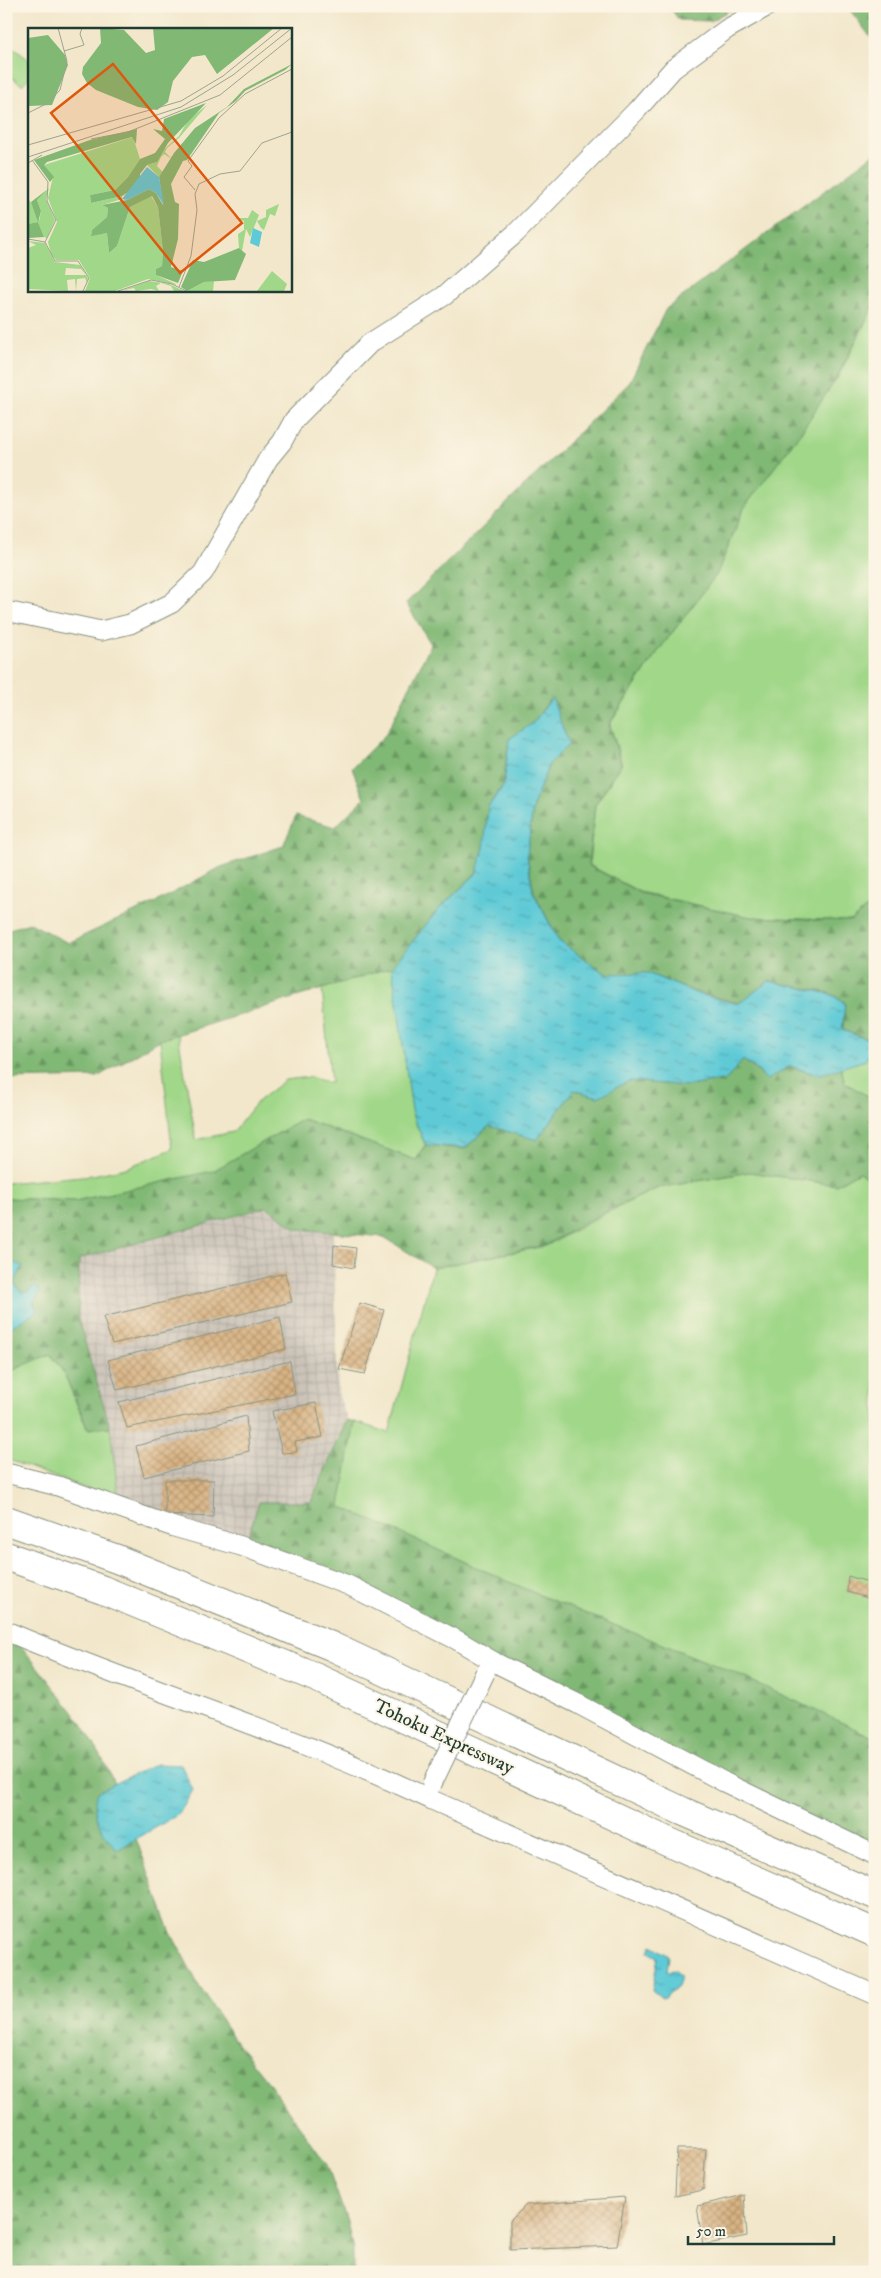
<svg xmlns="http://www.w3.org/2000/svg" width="881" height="2278" font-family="'IM FELL DW Pica',serif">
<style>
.industrial{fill:url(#industrial-grid)}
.green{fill:#a0d788;stroke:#608a5e}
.forest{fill:url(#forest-firs);stroke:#507a54}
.water{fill:url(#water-ripples);stroke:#3e8485}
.building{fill:url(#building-cross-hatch)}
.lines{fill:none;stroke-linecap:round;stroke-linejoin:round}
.street-casing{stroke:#889280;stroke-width:21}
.highway-casing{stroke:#889280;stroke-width:30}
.street{stroke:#fff;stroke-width:19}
.highway{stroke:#fff;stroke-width:28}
.street-bridge-casing{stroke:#889280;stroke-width:21;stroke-linecap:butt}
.street-bridge{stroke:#fff;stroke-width:19}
.labels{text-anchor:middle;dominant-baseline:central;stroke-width:4;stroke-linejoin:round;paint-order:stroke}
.street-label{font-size:19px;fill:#1f3d34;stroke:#fcf5e5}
.inset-road{fill:none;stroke:#9ea38f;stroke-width:1}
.view{fill:#de580e;fill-opacity:0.15;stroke:#de580e;stroke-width:2.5}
.inset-edge{fill:none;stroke:#1f3d34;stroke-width:2.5}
</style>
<defs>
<pattern id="industrial-grid" width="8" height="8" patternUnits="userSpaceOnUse" patternTransform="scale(1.25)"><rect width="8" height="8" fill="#cbc3b8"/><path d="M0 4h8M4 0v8" fill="none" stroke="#aea89f"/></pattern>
<pattern id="forest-firs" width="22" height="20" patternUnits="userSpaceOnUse" patternTransform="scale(1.25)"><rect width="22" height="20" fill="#80b874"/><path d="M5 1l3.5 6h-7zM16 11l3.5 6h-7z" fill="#689760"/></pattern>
<pattern id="water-ripples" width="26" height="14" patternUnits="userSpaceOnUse" patternTransform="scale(1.25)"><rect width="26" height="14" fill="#5ecad6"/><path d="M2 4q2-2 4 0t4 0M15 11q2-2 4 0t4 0" fill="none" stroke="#4da5ae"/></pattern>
<pattern id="building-cross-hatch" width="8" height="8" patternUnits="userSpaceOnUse" patternTransform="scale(1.25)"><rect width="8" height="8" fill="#d9b383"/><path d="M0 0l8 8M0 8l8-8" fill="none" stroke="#af936c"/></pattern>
</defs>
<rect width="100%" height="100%" fill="#fcf5e5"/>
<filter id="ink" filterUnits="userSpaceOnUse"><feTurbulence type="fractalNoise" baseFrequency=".02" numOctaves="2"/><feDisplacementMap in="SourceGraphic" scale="10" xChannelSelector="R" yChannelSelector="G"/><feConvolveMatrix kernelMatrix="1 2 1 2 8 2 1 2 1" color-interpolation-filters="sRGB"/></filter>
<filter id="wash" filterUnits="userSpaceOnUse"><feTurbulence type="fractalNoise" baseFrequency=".0096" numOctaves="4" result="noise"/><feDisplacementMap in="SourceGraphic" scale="20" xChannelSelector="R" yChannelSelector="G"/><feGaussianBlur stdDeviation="1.12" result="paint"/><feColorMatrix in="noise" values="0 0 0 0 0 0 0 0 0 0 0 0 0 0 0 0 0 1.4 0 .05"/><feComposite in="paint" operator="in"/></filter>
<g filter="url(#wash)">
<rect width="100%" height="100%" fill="#f2e7cb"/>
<!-- industrial -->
<polygon class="industrial" points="267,1208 297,1228 333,1232 338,1393 347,1420 311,1502 259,1502 247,1540 119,1501 110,1427 78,1319 79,1259"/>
<!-- green -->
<g class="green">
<polygon points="6,42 29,60 29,78 22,85 6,73"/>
<polygon points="875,303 875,901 851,921 750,917 640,892 589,865 595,805 622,764 610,724 659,650 717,574 744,508 838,377"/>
<polygon points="392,967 413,1117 425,1145 416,1160 303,1119 213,1171 75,1201 6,1198 6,1183 93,1175 126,1168 172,1149 160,1040 178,1034 196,1140 233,1132 259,1100 285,1080 309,1077 331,1083 322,988"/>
<polygon points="874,1042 875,1042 875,1100 845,1083 841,1067 866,1060"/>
<polygon points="750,1172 836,1185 859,1172 875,1183 875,1738 732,1672 539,1595 339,1506 355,1422 389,1433 433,1268 546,1246 604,1214 658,1188"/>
<polygon points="50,1354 64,1373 87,1429 110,1427 119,1501 6,1459 6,1373"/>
</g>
<!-- forest -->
<g class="forest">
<polygon points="669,6 736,6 711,21 679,20"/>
<polygon points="847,6 875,6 875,43"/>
<polygon points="875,153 875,303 837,377 801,432 744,508 717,574 659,650 609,724 621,764 595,805 588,865 640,893 751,917 851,921 875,901 875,1042 843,1030 845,1002 830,993 769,981 739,1003 698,993 647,973 606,974 559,941 534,892 527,855 533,806 549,764 569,744 551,698 533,723 509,739 503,785 488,806 484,849 476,873 438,910 392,967 160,1040 97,1077 6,1079 6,930 30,923 68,943 156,902 221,867 283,846 296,816 335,827 364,799 352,768 386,734 431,644 406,603 629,383 666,309"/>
<polygon points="743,1060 767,1079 790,1067 818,1075 841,1067 845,1083 875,1100 875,1183 859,1172 836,1185 749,1172 658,1188 603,1213 546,1245 433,1268 384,1237 297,1229 267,1207 79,1259 78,1319 110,1427 88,1429 64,1373 50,1354 6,1373 6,1198 75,1201 213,1171 303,1119 416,1160 426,1145 465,1149 489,1126 537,1140 574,1090 598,1097 628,1081 688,1086 726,1080"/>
<polygon points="347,1420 355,1422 340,1506 539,1595 732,1672 875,1738 875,1849 247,1540 259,1502 311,1502"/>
<polygon points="6,1627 81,1722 101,1756 119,1793 171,1933 199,1986 239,2046 268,2082 327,2165 347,2221 353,2250 353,2272 6,2272"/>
</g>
<!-- water -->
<g class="water">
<polygon points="552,698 569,744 549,764 533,806 527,855 533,892 559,941 606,974 647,973 698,994 738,1004 769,981 830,994 845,1003 842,1030 874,1042 866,1060 818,1075 790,1066 767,1080 755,1068 743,1060 726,1080 688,1086 629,1081 598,1097 574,1090 537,1140 489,1126 465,1148 426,1145 413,1117 392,967 438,910 476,874 484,848 488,807 504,785 509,739 533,723"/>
<polygon points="6,1260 23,1266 14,1283 22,1293 36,1286 40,1292 33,1303 38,1311 6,1330"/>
<path d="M156,1764L181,1765L193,1790L179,1814L117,1850C102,1832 90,1815 97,1792Z"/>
<polygon points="652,1945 669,1956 667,1971 675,1970 681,1977 678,1986 663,1999 652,1990 658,1957 649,1952"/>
</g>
<g id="blocks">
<!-- building -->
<g class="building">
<polygon points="334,1245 356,1248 354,1268 333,1264"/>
<polygon points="285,1273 292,1302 112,1344 103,1317"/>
<polygon points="360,1303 384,1310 365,1374 339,1369"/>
<polygon points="280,1317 286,1349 117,1390 108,1360"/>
<polygon points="290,1361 295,1394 127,1428 119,1402"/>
<polygon points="316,1403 323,1437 295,1442 297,1452 282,1453 272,1411"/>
<polygon points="246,1416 249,1451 144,1477 136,1446"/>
<polygon points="165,1480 214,1480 213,1517 165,1515"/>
<polygon points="848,1576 875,1584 875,1600 847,1592"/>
<polygon points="677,2149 706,2149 703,2190 675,2196"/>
<polygon points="744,2195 747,2236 703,2245 697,2206"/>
<polygon points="625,2197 617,2246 510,2250 510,2221 526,2205"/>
</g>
</g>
</g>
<g filter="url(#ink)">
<use href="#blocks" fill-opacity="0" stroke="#889280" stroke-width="1"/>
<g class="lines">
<!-- street casing -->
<g class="street-casing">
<g id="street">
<polyline points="6,611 101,631 130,624 172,603 203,573 268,459 282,442 294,420 370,343 444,296 516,233 636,111 673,69 727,29 768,6"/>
<polyline points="6,1473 58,1486 174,1527 241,1546 348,1585 457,1640 496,1663 578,1704 724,1782 875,1855"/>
<path d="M6,1631C147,1691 294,1734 432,1800L875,1995"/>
</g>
</g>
<!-- highway casing -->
<g class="highway-casing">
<g id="highway">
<polyline points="6,1520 117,1559 331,1646 682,1811 875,1895"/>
<polyline points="6,1556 103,1590 317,1678 667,1841 875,1933"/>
</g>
</g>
<!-- street -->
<use href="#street" class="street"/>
<!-- highway -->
<use href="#highway" class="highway"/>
<!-- street-bridge casing -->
<g class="street-bridge-casing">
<polyline id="street-bridge" points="432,1784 485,1673"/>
</g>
<!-- street-bridge -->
<use href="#street-bridge" class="street-bridge"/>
</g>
</g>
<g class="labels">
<!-- street labels -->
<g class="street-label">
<text transform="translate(444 1737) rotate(25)">Tohoku Expressway</text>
</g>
</g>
<!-- overview -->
<g transform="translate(28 28)">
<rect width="264" height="264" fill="#f2e7cb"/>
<path d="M179,77L151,110L139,120L137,124L144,131L136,126L133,129L129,138L135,144L131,149L119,137L129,134L132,125L151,108L161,91ZM105,109L112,131L100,149L87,162L62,167L63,175L94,168V171L74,177L80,180L79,189L64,202L63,207L79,205L81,225L89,218L102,179L123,168L130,179L135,223L134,238L128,241V247L150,257L120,251L87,263H57L62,250L51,232H28L23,226L20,214L29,194L20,170L25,149L16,137ZM21,160L18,171L27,192L19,210L16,209L10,194L0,196V171L7,179L11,193L13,183L9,172ZM251,176L247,188L242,186L236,202L233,200L229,193L238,189V182ZM224,182L231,187L222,209L218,201L214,223L211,220L210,206L216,202V193L207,190H220ZM0,213L17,215L27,234L52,237L60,250L59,255L54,263L59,255L57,250L49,251L48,263L47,251L39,252L40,263L0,261V220L8,217ZM38,240L53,241L58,247H37ZM244,243L259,256L256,263H229ZM121,253L141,256L156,263H146L143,258L133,255L128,258L131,263L123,261L108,263L106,260L95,262ZM186,253L185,263H159L176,254Z" fill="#a0d788" fill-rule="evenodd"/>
<path d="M72,0L96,2L118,25L127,22L125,0H246L189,46L177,27L164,29L145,53L140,74L129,82L110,79L68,62L59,55L54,46L55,39L73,15ZM20,7L37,27L40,37L24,77L0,78V10ZM264,36L257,42L217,63L208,73L191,85L159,132L155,133L143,156L147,174L151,176L150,211L143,239L155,243L150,255L128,247V241L134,238L135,223L130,179L124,168L102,179L89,218L81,225L79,205L63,208L64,202L79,189L80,180L74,177L99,172L121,161L128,165L135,177L131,149L146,125L167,100L199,79L216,61ZM178,75L140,115L129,134L119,137L112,146V151L102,163L94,168L63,175L62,167L87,162L100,149L112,131L127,125L137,111L125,101L134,103L136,91ZM109,101L108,116L104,109L19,134L16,137L26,149L22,154L6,132L62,112ZM20,161L9,172L13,183L10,194L16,209L0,210V196L10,194L3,174ZM211,220L218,226L207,252L176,254L159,263L153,259L165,232L176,234Z" fill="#80b874"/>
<path d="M119,139L131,149L136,177L128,165L121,161L99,172L94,171ZM225,200L234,204L231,219L222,215Z" fill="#5ecad6"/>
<path class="inset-road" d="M36,23L56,17L52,6L54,0M0,85L20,75L32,62L39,33L30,0M63,111L100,104L192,67L264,9M0,117L153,73L195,48L254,0M0,129L153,79L205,47L264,0M4,132L20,154L19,173L28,192L17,214M0,135L14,127M167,162L156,149L164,138L160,133L191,90L217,66L264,41M0,211L17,214L27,233H50L61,250L55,263M151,259L163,228L169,182L167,166L171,156L192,146L212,143L234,115L264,104M90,263L123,252L144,256L158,263"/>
<path class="view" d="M85,36L214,195L152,245L23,85Z"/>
<rect width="264" height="264" class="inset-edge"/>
</g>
<!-- margin -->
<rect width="881" height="2278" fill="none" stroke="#fcf5e5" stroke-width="25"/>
<!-- scale -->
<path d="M688 2236v8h146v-8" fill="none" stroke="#1f3d34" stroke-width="2.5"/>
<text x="696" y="2236" font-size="15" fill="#1f3d34" stroke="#fcf5e5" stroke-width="4" paint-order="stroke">50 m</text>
</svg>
